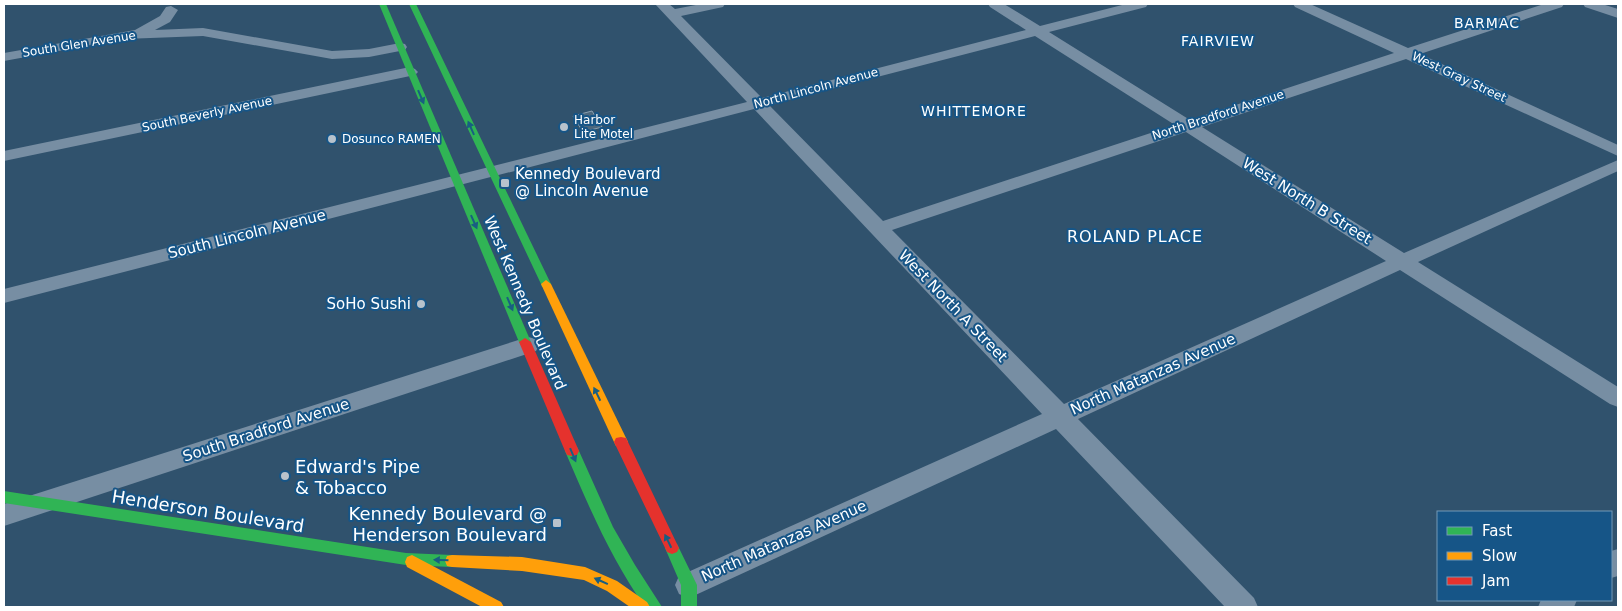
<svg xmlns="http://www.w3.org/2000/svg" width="1622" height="611" font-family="'DejaVu Sans',sans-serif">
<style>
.building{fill:#4c687e;stroke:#8aa0b1}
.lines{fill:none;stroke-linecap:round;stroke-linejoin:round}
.street{fill:#778ea3;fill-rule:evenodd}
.fast{fill:#30b455;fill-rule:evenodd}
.slow{fill:#ff9f0a;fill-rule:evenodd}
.jam{fill:#e5322d;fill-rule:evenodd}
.oneway{fill:#195e82}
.poi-dot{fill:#b7c2cc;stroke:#165587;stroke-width:2}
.labels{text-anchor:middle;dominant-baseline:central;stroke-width:4;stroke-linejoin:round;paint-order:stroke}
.far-street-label{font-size:12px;fill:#fff;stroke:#165587}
.far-poi-label{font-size:12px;fill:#fff;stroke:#165587;text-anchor:start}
.far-neighbourhood-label{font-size:14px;letter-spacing:1px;fill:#fff;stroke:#165587}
.poi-label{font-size:15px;fill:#fff;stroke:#165587;text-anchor:start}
.street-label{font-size:15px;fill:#fff;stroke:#165587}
.neighbourhood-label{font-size:16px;letter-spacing:1px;fill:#fff;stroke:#165587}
.near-poi-label{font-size:18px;fill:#fff;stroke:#165587;text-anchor:start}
.near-street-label{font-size:18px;fill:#fff;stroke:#165587}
</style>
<rect width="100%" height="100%" fill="#30526d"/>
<!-- building -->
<polygon class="building" points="592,111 602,127 583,132 573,116"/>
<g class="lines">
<!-- street -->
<g class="street">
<path d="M655,4H669L675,9L701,4H725L723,7L681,16L762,98L1026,30L990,7L988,4H1004L1040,26L1126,4H1148L1146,7L1049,32L1190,120L1394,53L1295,7L1293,4H1310L1408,48L1544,4H1564L1562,7L1420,54L1618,145V156L1406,59L1202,127L1404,253L1618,160V171L1418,262L1618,387V407L1610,404L1400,270L1078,419L1254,598L1258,607H1225L1056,429L689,598L679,594L675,585L679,576L1042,414L754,109L4,303V289L747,102ZM1035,36L1175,125L883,221L769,105ZM1186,132L1386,261L1064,404L892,230Z"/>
<polygon points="1583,4 1602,4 1618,9 1618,18 1585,7"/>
<polygon points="171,6 178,10 170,22 155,30 203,28 332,51 369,49 400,43 405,44 407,47 405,50 369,57 332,59 203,36 124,39 4,61 4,53 135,30 160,16 166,7"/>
<polygon points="410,67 415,69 418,72 415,75 4,161 4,151"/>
<polygon points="528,337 536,339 539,345 536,351 4,526 4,504"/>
<polygon points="1618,549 1618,576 1611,578 1611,551"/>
<polygon points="1541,600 1577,600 1574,607 1538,607"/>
</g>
<!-- fast -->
<g class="fast">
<polygon points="379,4 386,4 531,342 529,345 521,345 519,342"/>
<polygon points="409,4 416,4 551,284 550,287 542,287 541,284"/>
<path d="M572,446L577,447L579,451L613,527L635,565L662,607H645C611,559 588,505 565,451L567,447Z"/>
<polygon points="4,491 406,553 452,555 457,556 459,561 457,566 452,567 406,565 4,503"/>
<polygon points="672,542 677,544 697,585 697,607 681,607 681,585 665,548 667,544"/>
</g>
<!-- slow -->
<g class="slow">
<polygon points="546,280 551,284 628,442 626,446 621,447 616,446 614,442 541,284"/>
<polygon points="412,555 501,602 504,607 482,607 407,567 405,562 407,557"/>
<polygon points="452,555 522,557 585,567 617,581 647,602 650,607 630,607 607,591 584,580 522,571 452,567 447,566 445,561 447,556"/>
</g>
<!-- jam -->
<g class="jam">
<polygon points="525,338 531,342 579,451 577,455 572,456 567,455 565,451 519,342"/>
<polygon points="621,437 626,438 628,442 677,544 679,548 677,552 672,554 667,552 614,442 616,438"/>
</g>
</g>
<!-- one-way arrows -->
<defs><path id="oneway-solid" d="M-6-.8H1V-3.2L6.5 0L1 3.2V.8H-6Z" transform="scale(1.25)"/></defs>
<g class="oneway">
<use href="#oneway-solid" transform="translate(421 97) rotate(67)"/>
<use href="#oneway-solid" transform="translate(471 128) rotate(-114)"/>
<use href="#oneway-solid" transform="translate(474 222) rotate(66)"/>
<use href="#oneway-solid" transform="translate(510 304) rotate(67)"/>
<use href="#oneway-solid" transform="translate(597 394) rotate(-116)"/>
<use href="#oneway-solid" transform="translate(573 455) rotate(67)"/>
<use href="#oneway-solid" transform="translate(668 541) rotate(-116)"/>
<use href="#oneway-solid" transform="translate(441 560) rotate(-178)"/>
<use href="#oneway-solid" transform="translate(601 581) rotate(-156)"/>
</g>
<!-- markers -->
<g class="poi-dot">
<circle cx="564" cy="127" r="5"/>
<circle cx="332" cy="139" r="5"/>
<rect x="500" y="178" width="10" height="10" rx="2.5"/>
<circle cx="421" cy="304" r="5"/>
<circle cx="285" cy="476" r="5"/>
<rect x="552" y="518" width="10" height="10" rx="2.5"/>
</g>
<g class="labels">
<!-- far-street labels -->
<g class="far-street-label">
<text transform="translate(79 44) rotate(-9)">South Glen Avenue</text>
<text transform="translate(1459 77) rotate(25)">West Gray Street</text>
<text transform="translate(816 88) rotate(-15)">North Lincoln Avenue</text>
<text transform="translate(207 114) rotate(-12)">South Beverly Avenue</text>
<text transform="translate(1218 115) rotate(-18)">North Bradford Avenue</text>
</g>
<!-- far-poi labels -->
<g class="far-poi-label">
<text x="574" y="120">Harbor<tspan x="574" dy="14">Lite Motel</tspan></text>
<text x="342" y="139">Dosunco RAMEN</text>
</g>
<!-- far-neighbourhood labels -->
<g class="far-neighbourhood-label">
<text x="1487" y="23">BARMAC</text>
<text x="1218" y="41">FAIRVIEW</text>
<text x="974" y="111">WHITTEMORE</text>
</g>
<!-- poi labels -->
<g class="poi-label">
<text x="515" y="174">Kennedy Boulevard<tspan x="515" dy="17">@ Lincoln Avenue</tspan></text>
<text x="411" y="304" text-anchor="end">SoHo Sushi</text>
</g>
<!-- street labels -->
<g class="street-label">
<text transform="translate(1307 201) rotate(32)">West North B Street</text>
<text transform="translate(247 234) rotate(-14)">South Lincoln Avenue</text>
<text transform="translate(525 303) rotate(67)">West Kennedy Boulevard</text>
<text transform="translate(953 306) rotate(46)">West North A Street</text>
<text transform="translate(1153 374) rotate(-24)">North Matanzas Avenue</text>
<text transform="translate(266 430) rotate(-18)">South Bradford Avenue</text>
<text transform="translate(784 541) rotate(-24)">North Matanzas Avenue</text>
</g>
<!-- neighbourhood labels -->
<g class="neighbourhood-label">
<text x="1135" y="236">ROLAND PLACE</text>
</g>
<!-- near-poi labels -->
<g class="near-poi-label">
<text x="295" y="466">Edward's Pipe<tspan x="295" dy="21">&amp; Tobacco</tspan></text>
<text x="547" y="513" text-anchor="end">Kennedy Boulevard @<tspan x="547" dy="21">Henderson Boulevard</tspan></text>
</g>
<!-- near-street labels -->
<g class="near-street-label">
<text transform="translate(208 511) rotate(9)">Henderson Boulevard</text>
</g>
</g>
<!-- border -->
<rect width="1622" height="611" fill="none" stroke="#ffffff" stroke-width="10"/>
<!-- legend -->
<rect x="1437" y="511" width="175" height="90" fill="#165587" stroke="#7399b7"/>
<rect x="1447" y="527" width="25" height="8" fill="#30b455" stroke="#7399b7"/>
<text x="1482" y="536" font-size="15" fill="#ffffff">Fast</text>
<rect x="1447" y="552" width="25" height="8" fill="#ff9f0a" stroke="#7399b7"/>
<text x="1482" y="561" font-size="15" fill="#ffffff">Slow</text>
<rect x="1447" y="577" width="25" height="8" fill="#e5322d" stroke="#7399b7"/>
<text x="1482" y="586" font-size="15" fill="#ffffff">Jam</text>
</svg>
